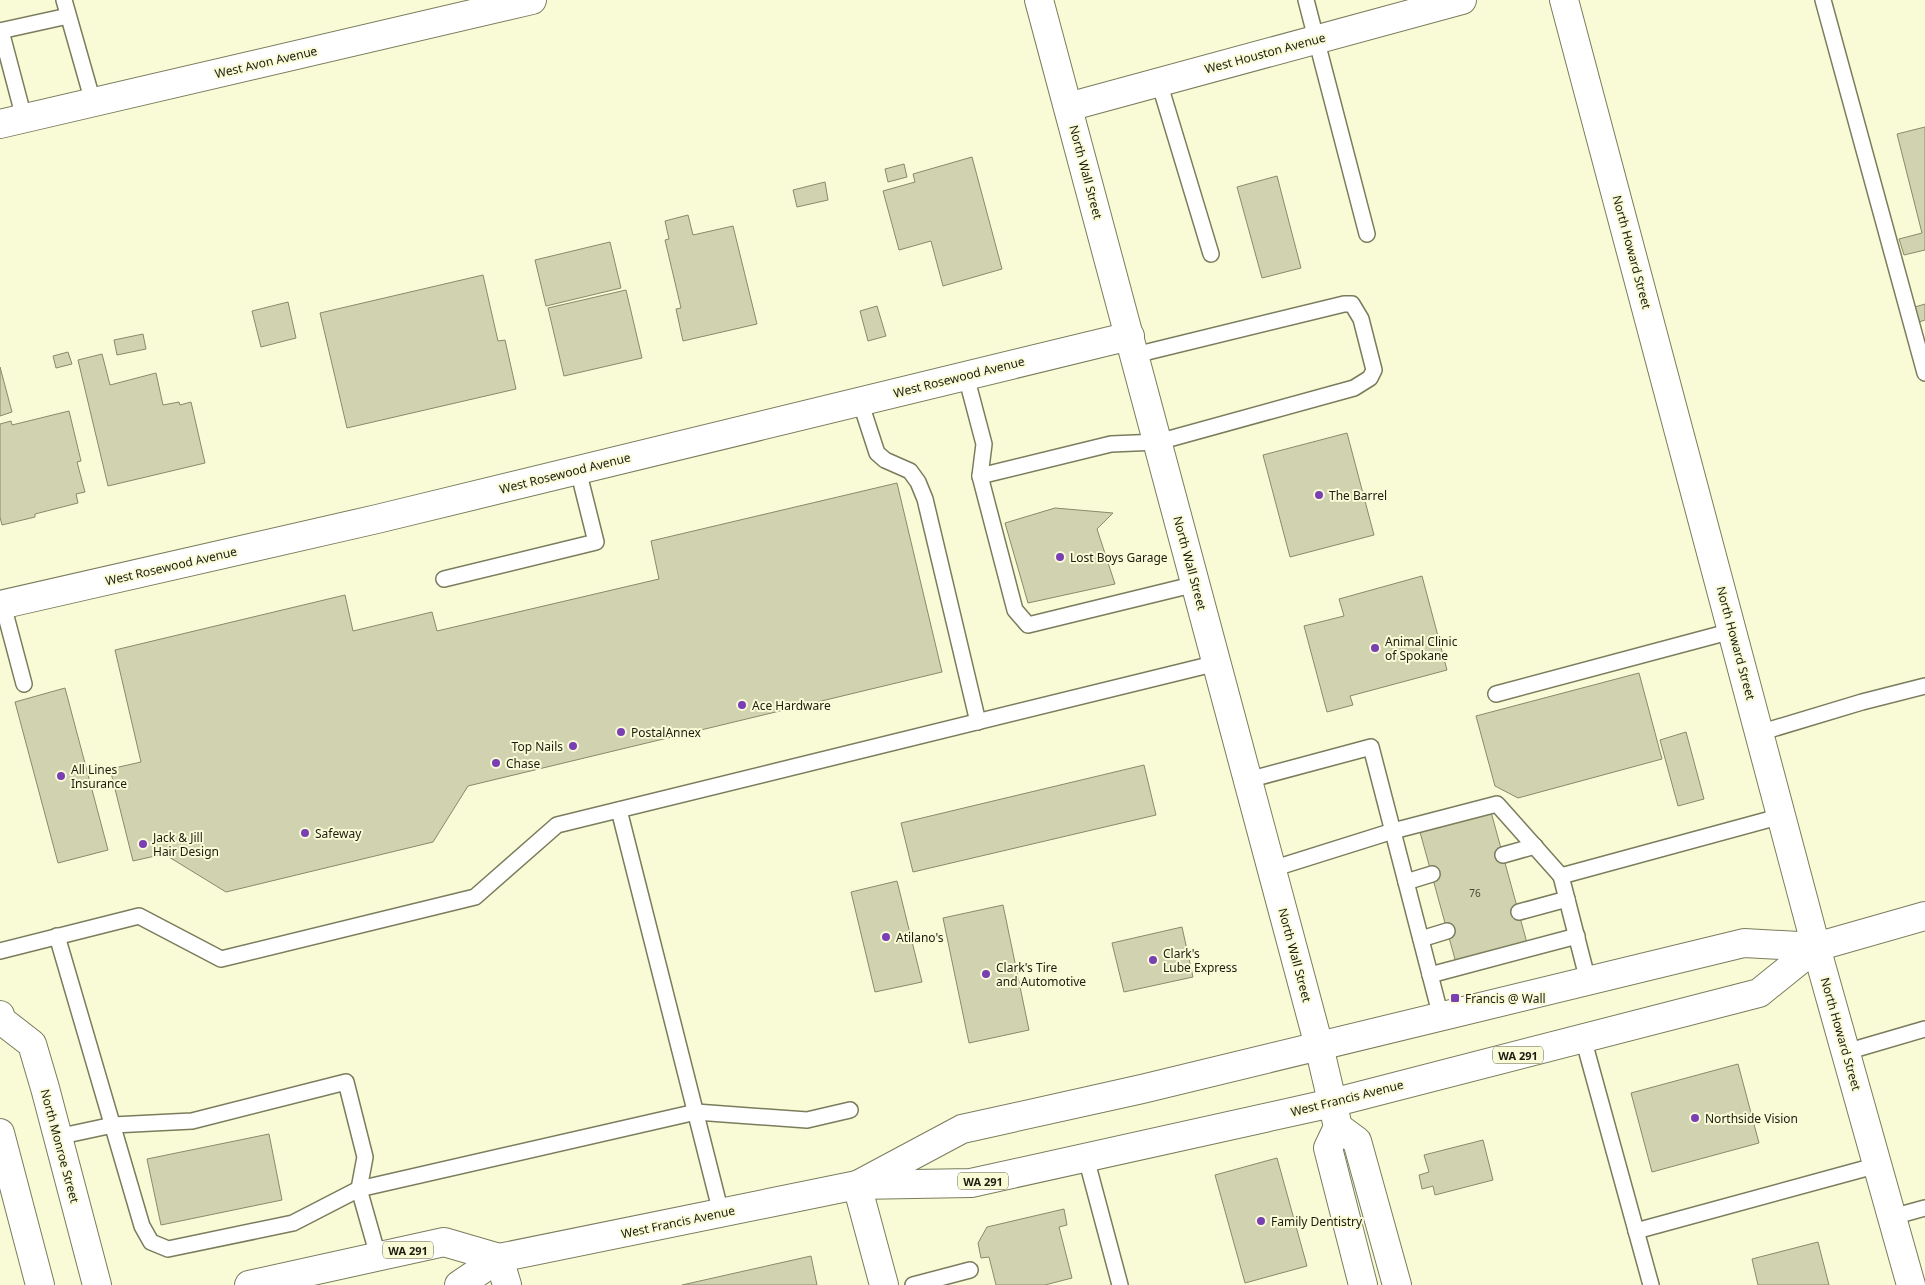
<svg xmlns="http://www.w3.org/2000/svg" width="1925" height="1285" font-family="'Noto Sans',sans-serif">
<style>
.building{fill:#d1d3b0;stroke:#888a69}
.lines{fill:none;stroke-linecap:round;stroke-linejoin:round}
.lane-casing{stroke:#7a7c5c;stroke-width:18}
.street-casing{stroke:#7a7c5c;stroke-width:30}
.secondary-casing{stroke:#7a7c5c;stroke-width:30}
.primary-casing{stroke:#7a7c5c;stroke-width:30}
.lane{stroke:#fff;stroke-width:15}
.street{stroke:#fff;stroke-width:28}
.secondary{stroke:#fff;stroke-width:28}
.primary{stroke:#fff;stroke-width:28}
.poi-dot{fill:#7b3fb4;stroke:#f9fbd7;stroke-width:2}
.labels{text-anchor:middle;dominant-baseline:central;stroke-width:4;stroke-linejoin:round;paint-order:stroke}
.number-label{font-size:10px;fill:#494a38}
.shield{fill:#f9fbd7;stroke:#5e5f4c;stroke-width:1}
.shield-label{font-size:11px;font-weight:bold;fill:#1c1c10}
.street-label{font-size:12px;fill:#1c1c10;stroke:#f9fbd7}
.poi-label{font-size:12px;fill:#1c1c10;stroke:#f9fbd7;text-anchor:start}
</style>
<rect width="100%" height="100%" fill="#f9fbd7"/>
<!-- building -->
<g class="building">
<polygon points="1925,127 1925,250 1904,255 1899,239 1922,233 1897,134"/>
<polygon points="972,157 1002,269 943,286 931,241 899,250 883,191 915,182 913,174"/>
<polygon points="904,164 907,177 888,182 885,169"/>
<polygon points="1277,176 1301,268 1262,278 1237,187"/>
<polygon points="825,182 828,200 797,207 793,190"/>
<polygon points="688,215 693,235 733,226 757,324 683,341 676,309 681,308 665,240 669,239 665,221"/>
<polygon points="610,242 621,288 546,306 535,260"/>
<polygon points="483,275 498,341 505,340 516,389 347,428 320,313"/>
<polygon points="626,290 642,358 564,376 548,308"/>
<polygon points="288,302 296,338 261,347 252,311"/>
<polygon points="1925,304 1925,320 1919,322 1915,307"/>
<polygon points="877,306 886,336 868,341 860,311"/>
<polygon points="143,334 146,349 117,355 114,340"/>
<polygon points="68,352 72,364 56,368 53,356"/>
<polygon points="102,354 110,385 156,373 163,405 179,402 180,405 191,402 205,463 108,486 78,360"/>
<polygon points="0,367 12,412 0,416"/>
<polygon points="69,411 81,461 77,462 85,492 76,494 78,503 35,514 35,517 2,525 0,517 0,424 11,421 12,425"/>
<polygon points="1347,433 1374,535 1290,557 1263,455"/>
<polygon points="897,483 942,672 468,786 433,842 226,892 164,854 133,861 110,769 141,762 115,650 345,595 353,631 432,612 437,631 659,579 651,541"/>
<polygon points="1055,508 1113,513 1097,529 1115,584 1028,603 1005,523"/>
<polygon points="1422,576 1447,670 1350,696 1353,705 1327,712 1304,626 1344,616 1339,599"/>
<polygon points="1639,673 1662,759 1518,798 1495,786 1476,716"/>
<polygon points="65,688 108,850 58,863 15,702"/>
<polygon points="1686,732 1704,799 1678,806 1660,740"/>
<polygon points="1144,765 1156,815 913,872 901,823"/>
<polygon points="1491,812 1527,943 1456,963 1420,832"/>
<polygon points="897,881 922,982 875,992 851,892"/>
<polygon points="1003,905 1029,1030 969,1043 943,918"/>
<polygon points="1182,927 1193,977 1124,992 1112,943"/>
<polygon points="1738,1064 1759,1143 1652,1172 1631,1093"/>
<polygon points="269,1134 282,1200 161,1225 147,1159"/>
<polygon points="1483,1140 1493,1180 1435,1195 1433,1186 1422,1189 1419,1175 1429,1172 1424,1155"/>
<polygon points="1277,1158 1307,1266 1245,1283 1215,1175"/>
<polygon points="1064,1209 1067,1225 1059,1227 1072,1278 1045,1285 996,1285 989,1257 981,1258 978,1243 987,1227"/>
<polygon points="1818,1242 1829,1285 1758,1285 1752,1259"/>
<polygon points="811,1256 817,1285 682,1285"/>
</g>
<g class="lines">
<!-- lane casing -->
<g class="lane-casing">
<g id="lane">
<polyline points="64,0 93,102"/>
<polyline points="1306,0 1367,234"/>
<polyline points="1823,0 1925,373"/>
<polyline points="0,31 68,16"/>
<polyline points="1,31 24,118"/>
<polyline points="1159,82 1211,254"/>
<polyline points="1135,355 1344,304 1352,304 1361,319 1374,370 1370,378 1354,388 1158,442 1111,444 980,476 1015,610 1028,625 1196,584"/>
<polyline points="966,376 984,444 980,476"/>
<polyline points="860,401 877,453 885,460 910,471 918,482 925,499 978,722"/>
<polyline points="444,579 596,542 578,470"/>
<polyline points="3,605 24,684"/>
<polyline points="1496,694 1732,631"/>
<polyline points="1759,733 1862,702 1925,686"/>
<polyline points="1248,780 1371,747 1441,1017"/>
<polyline points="619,810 721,1213"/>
<polyline points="1503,855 1535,846"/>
<polyline points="1272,869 1393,831 1497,804 1561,876"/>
<polyline points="1406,882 1432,874"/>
<polyline points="1519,912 1567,899"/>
<polyline points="57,936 142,1226 151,1242 168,1249 293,1223 359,1189 696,1112 807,1120 850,1110"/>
<polyline points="1421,939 1447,931"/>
<polyline points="0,951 139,916 221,959 475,897 557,825 1217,663"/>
<polyline points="1430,975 1577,936"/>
<polyline points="1588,981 1561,876 1782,816"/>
<polyline points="1583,1038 1651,1285"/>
<polyline points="1846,1052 1925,1029"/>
<polyline points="57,1137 113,1125 192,1121 346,1082 365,1157 359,1189 378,1256"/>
<polyline points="1086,1158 1120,1285"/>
<polyline points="1892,1217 1925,1208"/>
<polyline points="1636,1231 1878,1165"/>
<polyline points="913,1285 970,1270"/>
</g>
</g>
<!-- street casing -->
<g class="street-casing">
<g id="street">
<polyline points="1564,0 1816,947 1911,1285"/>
<polyline points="1068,107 1462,0"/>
<polyline points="0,124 532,0"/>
<polyline points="0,605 377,519 1130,336"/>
<polyline points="857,1185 884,1285"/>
<polyline points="499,1258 507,1285"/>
</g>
</g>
<!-- secondary casing -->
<g class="secondary-casing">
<g id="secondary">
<polyline points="1039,0 1319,1046 1338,1127 1328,1148 1363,1285"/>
<polyline points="0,1015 1,1020 32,1044 45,1088 97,1285"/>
<polyline points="1338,1127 1357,1141 1397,1285"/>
<polyline points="0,1133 40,1285"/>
</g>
</g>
<!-- primary casing -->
<g class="primary-casing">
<g id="primary">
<polyline points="861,1183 962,1129 1142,1089 1744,943 1816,947 1925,916"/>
<polyline points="249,1285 444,1242 499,1258"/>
<polyline points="459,1285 499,1258 857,1185 971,1183 1332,1103 1759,993 1816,947"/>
</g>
</g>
<!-- lane -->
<use href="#lane" class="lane"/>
<!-- street -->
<use href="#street" class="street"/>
<!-- secondary -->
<use href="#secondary" class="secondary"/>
<!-- primary -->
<use href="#primary" class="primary"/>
</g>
<!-- markers -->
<g class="poi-dot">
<circle cx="1319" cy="495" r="5"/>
<circle cx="1060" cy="557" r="5"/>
<circle cx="1375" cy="648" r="5"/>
<circle cx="742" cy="705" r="5"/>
<circle cx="621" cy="732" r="5"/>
<circle cx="573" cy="746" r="5"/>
<circle cx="496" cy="763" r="5"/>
<circle cx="61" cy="776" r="5"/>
<circle cx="305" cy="833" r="5"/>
<circle cx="143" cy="844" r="5"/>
<circle cx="886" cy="937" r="5"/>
<circle cx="1153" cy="960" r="5"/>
<circle cx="986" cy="974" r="5"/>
<rect x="1450" y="993" width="10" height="10" rx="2.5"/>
<circle cx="1695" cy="1118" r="5"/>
<circle cx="1261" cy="1221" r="5"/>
</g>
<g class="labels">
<!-- number labels -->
<g class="number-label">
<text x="1475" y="893">76</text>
</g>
<!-- shield labels -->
<g class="shield">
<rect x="1493" y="1046.5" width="50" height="17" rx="4"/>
<rect x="958" y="1172.5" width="50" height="17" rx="4"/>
<rect x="383" y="1241.5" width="50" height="17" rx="4"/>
</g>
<g class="shield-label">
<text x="1518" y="1055">WA 291</text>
<text x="983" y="1181">WA 291</text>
<text x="408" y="1250">WA 291</text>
</g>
<!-- street labels -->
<g class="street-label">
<text transform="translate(1265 53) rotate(-15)">West Houston Avenue</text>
<text transform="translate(266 62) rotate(-13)">West Avon Avenue</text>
<text transform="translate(1086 172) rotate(75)">North Wall Street</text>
<text transform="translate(1632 252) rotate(75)">North Howard Street</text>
<text transform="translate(959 377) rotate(-14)">West Rosewood Avenue</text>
<text transform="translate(565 473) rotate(-14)">West Rosewood Avenue</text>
<text transform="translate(1190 563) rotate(75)">North Wall Street</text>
<text transform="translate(171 566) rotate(-13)">West Rosewood Avenue</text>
<text transform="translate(1736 643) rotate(75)">North Howard Street</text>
<text transform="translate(1295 955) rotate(75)">North Wall Street</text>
<text transform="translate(1841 1034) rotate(74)">North Howard Street</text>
<text transform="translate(1347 1098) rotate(-14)">West Francis Avenue</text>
<text transform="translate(60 1146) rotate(75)">North Monroe Street</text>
<text transform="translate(678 1222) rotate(-12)">West Francis Avenue</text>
</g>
<!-- poi labels -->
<g class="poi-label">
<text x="1329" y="495">The Barrel</text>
<text x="1070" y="557">Lost Boys Garage</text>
<text x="1385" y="641">Animal Clinic<tspan x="1385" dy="14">of Spokane</tspan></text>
<text x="752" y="705">Ace Hardware</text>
<text x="631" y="732">PostalAnnex</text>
<text x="563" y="746" text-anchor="end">Top Nails</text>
<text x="506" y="763">Chase</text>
<text x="71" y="769">All Lines<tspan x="71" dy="14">Insurance</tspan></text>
<text x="315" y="833">Safeway</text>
<text x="153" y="837">Jack &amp; Jill<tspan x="153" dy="14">Hair Design</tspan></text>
<text x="896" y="937">Atilano's</text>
<text x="1163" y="953">Clark's<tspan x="1163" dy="14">Lube Express</tspan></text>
<text x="996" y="967">Clark's Tire<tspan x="996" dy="14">and Automotive</tspan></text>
<text x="1465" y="998">Francis @ Wall</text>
<text x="1705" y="1118">Northside Vision</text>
<text x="1271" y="1221">Family Dentistry</text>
</g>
</g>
</svg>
